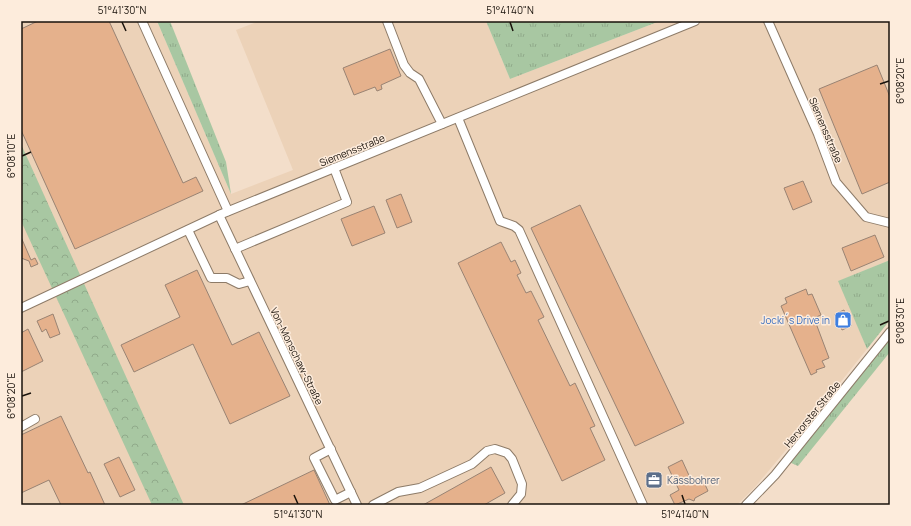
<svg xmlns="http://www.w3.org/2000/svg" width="911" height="526" font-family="Manrope,sans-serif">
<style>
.built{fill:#ecd2b8}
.grass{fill:url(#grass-tufts)}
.forest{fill:url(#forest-crowns)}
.building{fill:#e5b18c;stroke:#998373}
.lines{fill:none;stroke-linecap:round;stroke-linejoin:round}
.minor-casing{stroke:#8d7b68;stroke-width:10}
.minor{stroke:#fff;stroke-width:8}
.ticks{fill:none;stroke:#19120b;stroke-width:1.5}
.labels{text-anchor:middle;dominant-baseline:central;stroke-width:3;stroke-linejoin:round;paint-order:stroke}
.street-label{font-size:10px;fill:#19120b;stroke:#fdecdc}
.shop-label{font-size:10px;fill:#366cbe;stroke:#fdecdc;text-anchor:end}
.service-label{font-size:10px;fill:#4e5e75;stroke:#fdecdc;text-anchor:start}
.neatline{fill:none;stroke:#19120b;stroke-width:1.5}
.ticks-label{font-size:10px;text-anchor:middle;fill:#19120b}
</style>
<defs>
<pattern id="grass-tufts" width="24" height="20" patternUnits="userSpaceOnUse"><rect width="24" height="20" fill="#a8c7a2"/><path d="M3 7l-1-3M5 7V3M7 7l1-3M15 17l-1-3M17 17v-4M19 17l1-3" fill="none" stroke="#90aa8a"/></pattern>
<pattern id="forest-crowns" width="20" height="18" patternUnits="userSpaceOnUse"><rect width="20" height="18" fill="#a8c7a2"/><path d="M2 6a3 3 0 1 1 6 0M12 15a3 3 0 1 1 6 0" fill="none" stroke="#90aa8a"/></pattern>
</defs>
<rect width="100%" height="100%" fill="#f3deca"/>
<!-- built -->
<polygon class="built" points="21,21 157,21 231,194 293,170 236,30 259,21 486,21 510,79 660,21 890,21 890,260 839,281 867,349 796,438 755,487 737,505 21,505"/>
<!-- grass -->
<g class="grass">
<polygon points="157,21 170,21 226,162 231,194"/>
<polygon points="486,21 660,21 510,79"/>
<polygon points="890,260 890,320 867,349 838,281"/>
<polygon points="890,336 890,352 798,466 789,462"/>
</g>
<!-- forest -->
<polygon class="forest" points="21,144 184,505 152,505 21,221"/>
<!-- building -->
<g class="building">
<polygon points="38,21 109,21 183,183 196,177 203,191 75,249 21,130 21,29"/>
<polygon points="390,49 401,76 381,85 382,89 377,91 375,87 354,95 343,68"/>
<polygon points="877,65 890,97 890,182 862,194 819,89"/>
<polygon points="803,181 812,202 793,210 784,188"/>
<polygon points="401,194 412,222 397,228 386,200"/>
<polygon points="580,205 684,423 635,446 531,228"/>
<polygon points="374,206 385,233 352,246 341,219"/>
<polygon points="875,235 884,257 851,271 842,248"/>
<polygon points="21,237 31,260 35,258 38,264 31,267 29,261 21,258"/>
<polygon points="501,242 511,262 515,260 521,273 517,275 526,293 531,291 544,317 538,320 570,386 575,383 595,426 590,428 605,460 562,481 458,263"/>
<polygon points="197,270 232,345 259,332 290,396 230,424 193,344 134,372 121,345 180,317 165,285"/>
<polygon points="806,289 808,295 812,294 821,315 814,318 829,358 822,361 825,367 816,370 817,372 811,375 781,306 787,303 785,298"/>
<polygon points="844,310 851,326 842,330 835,314"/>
<polygon points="53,314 60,334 50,338 46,329 42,332 37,321"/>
<polygon points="28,329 43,361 21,372 21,333"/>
<polygon points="61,416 88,473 90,472 105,505 61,505 49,480 21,493 21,435"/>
<polygon points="119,457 135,490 120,497 104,464"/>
<polygon points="682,460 692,482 702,478 708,491 695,498 694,501 689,499 675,505 670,495 679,490 668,467"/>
<polygon points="491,467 505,493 484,505 423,505"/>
<polygon points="314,470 330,505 241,505"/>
</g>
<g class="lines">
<!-- minor casing -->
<g class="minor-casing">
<g id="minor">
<polyline points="142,21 228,211"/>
<polyline points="387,21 404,65 410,73 419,79 442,124"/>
<polyline points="768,21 818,134 836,182 866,217 890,223"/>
<polyline points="458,118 500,221 514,226 519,230 643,505"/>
<polyline points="219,215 357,505"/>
<polyline points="188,230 211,278 227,278 239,284 250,281"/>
<polyline points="235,249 347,202 334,168"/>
<polyline points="21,308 219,215 695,21"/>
<polyline points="21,427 35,419"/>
<polyline points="331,449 314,458 335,500 351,492"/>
<polyline points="373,505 398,492 420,488 472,464 487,451 495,449 507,453 512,459 522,484 521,494 512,505"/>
<polyline points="746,505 775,475 890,332"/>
</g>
</g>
<!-- minor -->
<use href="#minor" class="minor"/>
</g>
<!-- ticks -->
<path class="ticks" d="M122,22L126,31M510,22L513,31M880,84L889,81M22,156L31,152M880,325L889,321M22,396L31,393M294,495L298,504M682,495L685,504"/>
<!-- icons -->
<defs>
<g id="shop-square" transform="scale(0.9)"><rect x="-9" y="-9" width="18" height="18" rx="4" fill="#3f7fe0" stroke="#fdecdc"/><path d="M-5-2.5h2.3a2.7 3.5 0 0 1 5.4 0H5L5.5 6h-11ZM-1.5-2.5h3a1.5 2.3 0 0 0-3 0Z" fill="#fff"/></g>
<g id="office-square" transform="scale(0.9)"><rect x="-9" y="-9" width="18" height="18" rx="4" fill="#5c6f8a" stroke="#fdecdc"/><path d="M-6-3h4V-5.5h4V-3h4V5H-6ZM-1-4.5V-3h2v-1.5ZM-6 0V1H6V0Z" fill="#fff"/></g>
</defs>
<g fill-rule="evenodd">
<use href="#shop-square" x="843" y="320"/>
<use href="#office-square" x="654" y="480"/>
</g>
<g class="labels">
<!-- street labels -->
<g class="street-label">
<text transform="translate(826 130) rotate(67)">Siemensstraße</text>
<text transform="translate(352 150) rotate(-22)">Siemensstraße</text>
<text transform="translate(297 356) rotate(64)">Von-Monschaw-Straße</text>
<text transform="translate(812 414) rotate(-51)">Hervorster Straße</text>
</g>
<!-- shop labels -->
<g class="shop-label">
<text x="830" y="320">Jocki´s Drive in</text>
</g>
<!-- service labels -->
<g class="service-label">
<text x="667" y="480">Kässbohrer</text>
</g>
</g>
<!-- border -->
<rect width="911" height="526" fill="none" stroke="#fdecdc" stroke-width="44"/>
<rect x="22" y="22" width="867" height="482" class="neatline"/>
<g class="ticks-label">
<text x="122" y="14">51°41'30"N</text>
<text x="510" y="14">51°41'40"N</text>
<text transform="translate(900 81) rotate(-90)" y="4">6°08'20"E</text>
<text transform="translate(11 156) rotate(-90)" y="4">6°08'10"E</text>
<text transform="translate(900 321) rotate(-90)" y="4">6°08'30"E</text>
<text transform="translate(11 396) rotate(-90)" y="4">6°08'20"E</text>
<text x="298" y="518">51°41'30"N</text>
<text x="685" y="518">51°41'40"N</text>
</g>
</svg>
